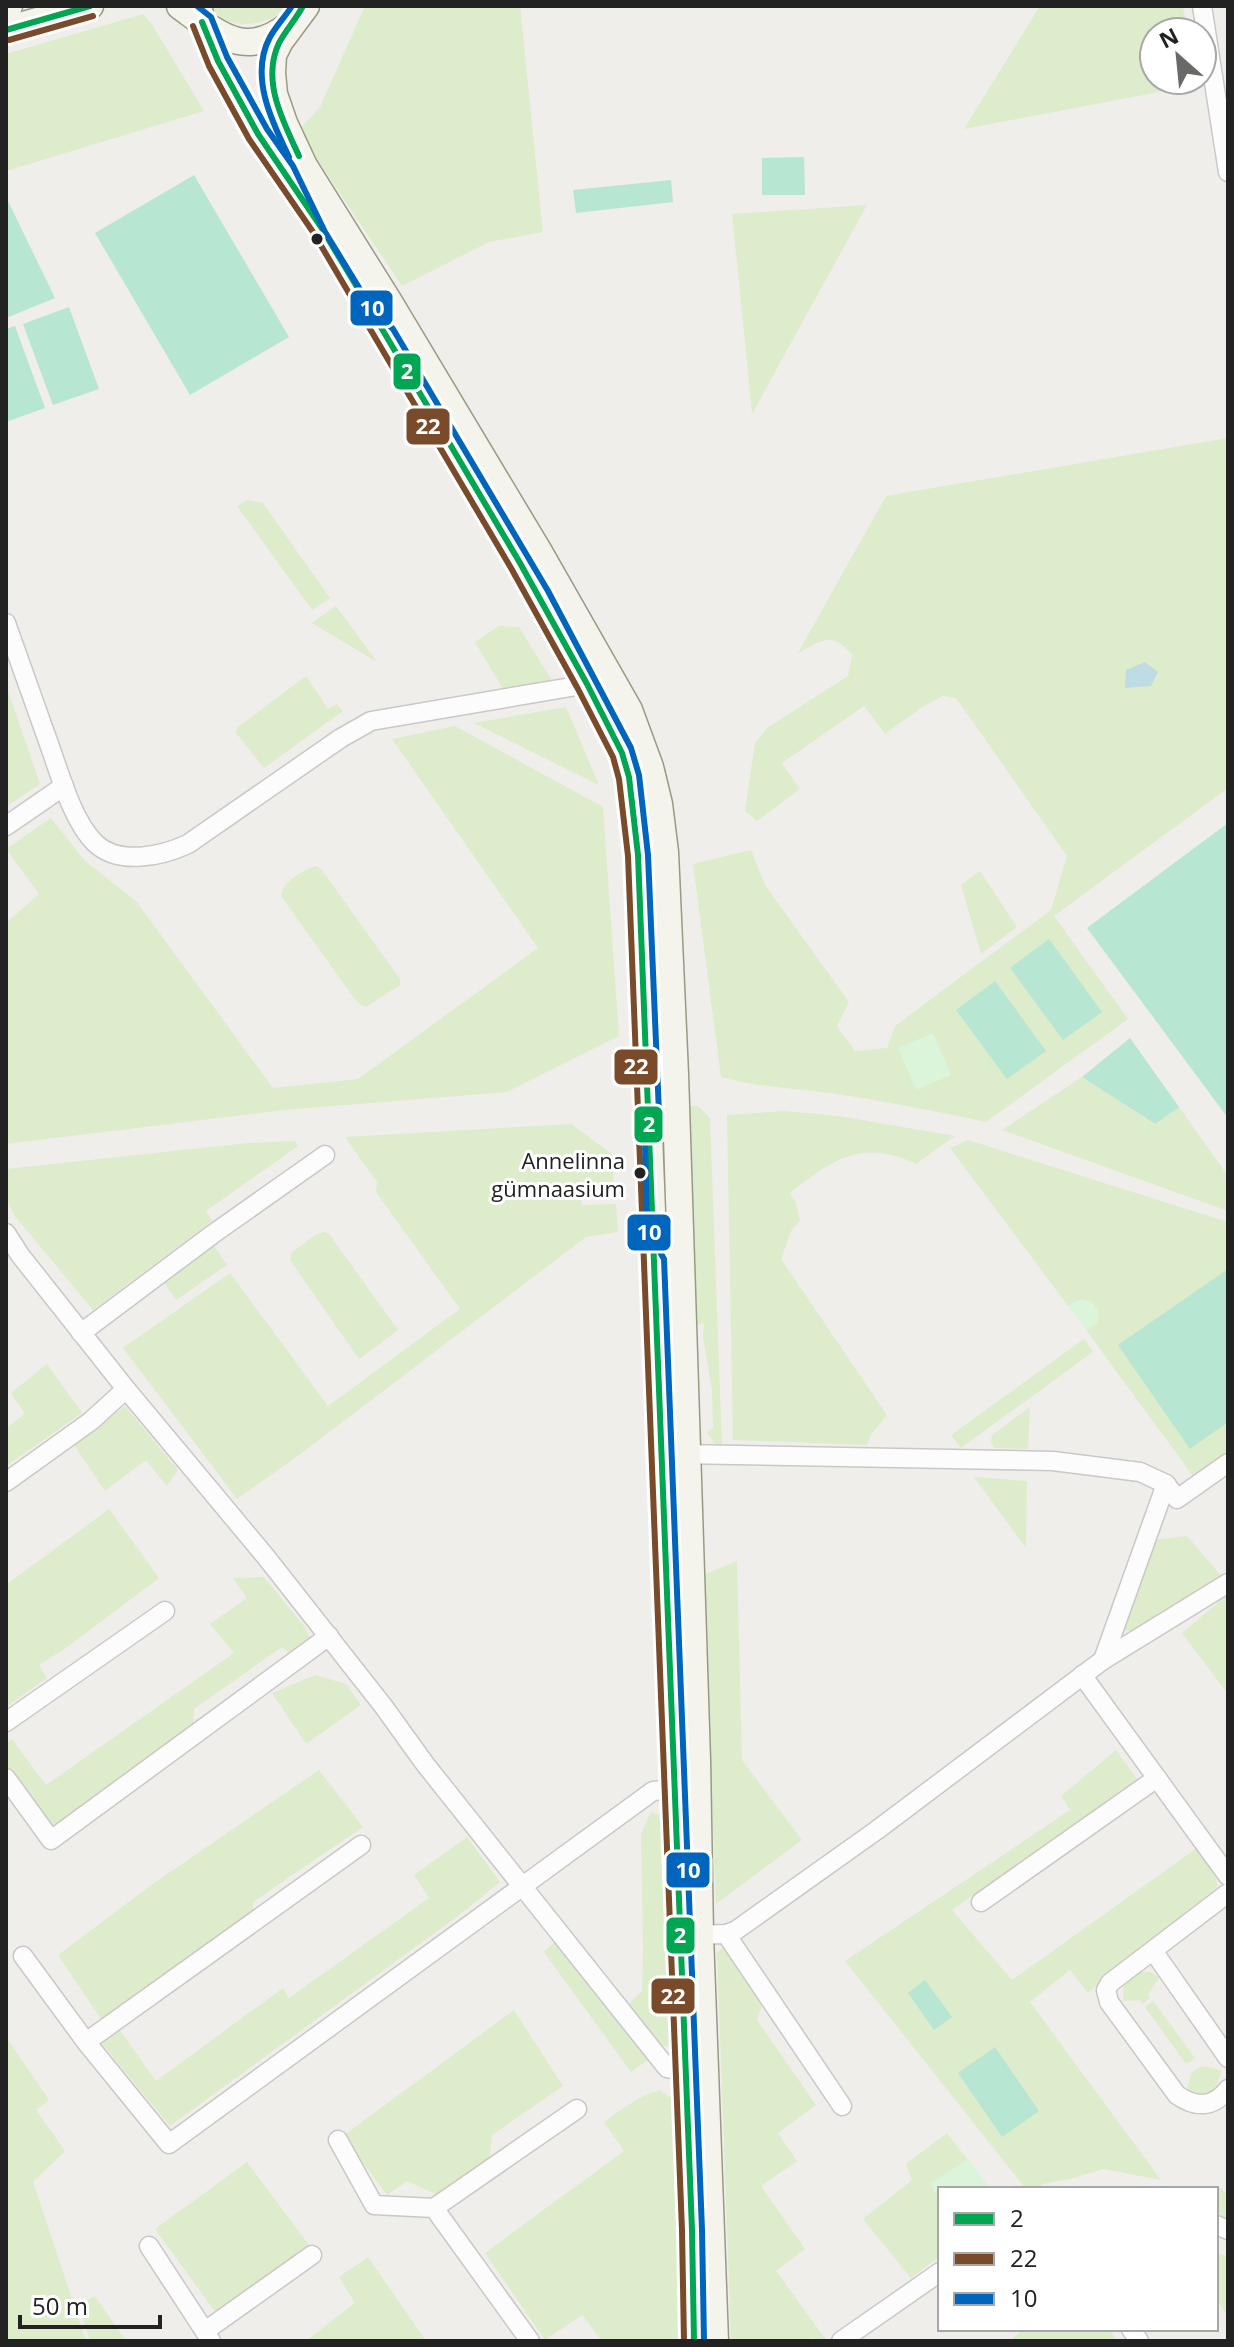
<svg xmlns="http://www.w3.org/2000/svg" width="1234" height="2347" font-family="'Open Sans',sans-serif">
<style>
.grass{fill:#ddeccb}
.park{fill:#daf5da}
.pitch{fill:#b7e6d2}
.water{fill:#bfdbe3}
.lines{fill:none;stroke-linecap:round;stroke-linejoin:round}
.street-casing{stroke:#c9c8c7;stroke-width:21}
.secondary-casing{stroke:#999a82;stroke-width:29}
.street{stroke:#fdfcfc;stroke-width:18}
.secondary{stroke:#f4f4ed;stroke-width:26}
.bus-1-casing{stroke:#fff;stroke-width:12}
.bus-2-casing{stroke:#fff;stroke-width:12}
.bus-3-casing{stroke:#fff;stroke-width:12}
.bus-1{stroke:#00a651;stroke-width:6}
.bus-2{stroke:#7a4b2a;stroke-width:6}
.bus-3{stroke:#0065bd;stroke-width:6}
.bus-dot{fill:#222;stroke:#fff;stroke-width:3}
.labels{text-anchor:middle;dominant-baseline:central;stroke-width:6;stroke-linejoin:round;paint-order:stroke}
.bus-label{font-size:22px;fill:#222;stroke:#fff;text-anchor:end}
.line-badge{stroke:#fff;stroke-width:3}
.badge-label{font-size:22px;text-anchor:middle;font-weight:bold;fill:#fff}
</style>
<rect width="100%" height="100%" fill="#f0eeeb"/>
<!-- grass -->
<g class="grass">
<path d="M211,6H287C269,27 227,33 211,6Z"/>
<polygon points="365,6 520,6 543,232 489,242 402,286 298,131 320,107"/>
<polygon points="1040,6 1183,6 1187,32 1154,32 1154,80 1195,80 1196,85 964,129"/>
<polygon points="143,14 151,23 204,111 6,171 6,54"/>
<polygon points="867,205 752,414 732,214"/>
<path d="M1228,438V788L1054,916L1128,1019L986,1122C929,1110 871,1098 813,1091C781,1087 753,1086 721,1077L693,864L751,850L765,885L849,1002L837,1026L855,1051L887,1048L895,1026L1051,910L1067,856L956,698L943,696L922,707L885,734L864,706L782,763L800,789L757,821L745,811L755,743L767,728L848,676L852,655C832,631 823,640 798,653L886,496Z"/>
<polygon points="247,500 263,503 330,598 312,610 237,506"/>
<polygon points="336,606 377,662 312,623"/>
<polygon points="499,626 519,627 551,679 547,683 504,691 475,642"/>
<polygon points="306,676 328,709 337,704 343,711 264,768 236,733 237,728"/>
<polygon points="6,685 40,784 6,807"/>
<polygon points="566,707 599,785 474,723"/>
<polygon points="455,726 603,807 619,1036 507,1092 285,1110 6,1144 6,923 39,894 6,849 51,818 85,861 136,901 273,1088 358,1079 538,948 392,739"/>
<path d="M316,866L321,869L400,979V985L366,1007L358,1003L349,991L281,896C282,882 303,870 316,866Z"/>
<polygon points="980,871 1017,927 981,954 961,885"/>
<polygon points="1082,1077 1154,1124 1179,1107 1228,1176 1228,1211 1002,1130"/>
<polygon points="686,1106 698,1106 710,1118 722,1446 715,1445 707,1432 713,1428 712,1390 703,1337 704,1323 691,1327"/>
<path d="M785,1111L839,1116L955,1136L916,1164C862,1138 832,1160 790,1193L796,1203L800,1221L792,1229L781,1259L887,1415L871,1435L867,1445L733,1440L727,1115Z"/>
<polygon points="571,1124 612,1154 614,1191 580,1191 582,1205 616,1204 618,1232 586,1237 295,1458 237,1499 123,1348 230,1273 328,1406 460,1309 376,1192 377,1182 345,1137"/>
<polygon points="968,1140 1228,1222 1228,1451 1193,1476 1086,1330 1097,1323 1099,1311 1081,1299 1068,1306 950,1148"/>
<polygon points="295,1141 298,1146 206,1211 212,1221 93,1310 14,1215 6,1199 6,1169 248,1143"/>
<polygon points="324,1232 329,1234 398,1330 359,1359 290,1260 291,1253 317,1234"/>
<polygon points="212,1243 227,1265 176,1300 161,1278"/>
<polygon points="1084,1339 1093,1352 961,1448 951,1435"/>
<polygon points="47,1364 82,1413 6,1466 6,1428 25,1414 11,1393"/>
<polygon points="125,1406 178,1470 167,1486 146,1460 105,1491 72,1442 92,1432"/>
<polygon points="1030,1407 1028,1449 994,1448 991,1442 992,1435"/>
<polygon points="974,1477 1027,1481 1026,1548"/>
<polygon points="109,1509 159,1578 66,1648 39,1665 47,1678 6,1707 6,1585"/>
<polygon points="1187,1536 1222,1577 1134,1631 1116,1630 1152,1540"/>
<polygon points="737,1561 742,1760 802,1840 716,1904 703,1575"/>
<polygon points="264,1577 304,1626 311,1640 298,1661 282,1647 194,1709 193,1729 54,1829 6,1764 6,1744 12,1739 46,1785 234,1653 210,1624 247,1598 233,1578"/>
<polygon points="1227,1595 1228,1597 1228,1694 1182,1633"/>
<polygon points="315,1675 346,1684 361,1705 306,1744 272,1693"/>
<polygon points="1116,1750 1138,1780 952,1910 1012,1980 1197,1848 1214,1870 1218,1887 1088,1993 1070,1970 1030,2002 1161,2180 1103,2169 1070,2179 1043,2184 1036,2189 1026,2189 845,1961 1070,1810 1061,1796"/>
<polygon points="319,1770 363,1827 253,1902 253,1928 117,2026 156,2081 283,1988 289,1998 429,1898 414,1875 467,1837 500,1882 458,1916 170,2126 98,2039 109,2031 58,1955 147,1888"/>
<polygon points="651,1812 665,1817 673,2042 668,2046 658,2045 628,2005 642,1991 643,1949 641,1834"/>
<polygon points="555,1942 653,2056 631,2072 544,1952"/>
<polygon points="724,1947 732,1951 765,1998 757,2020 816,2105 778,2133 797,2161 761,2186 805,2249 776,2271 827,2341 811,2338 806,2341 731,2341 717,1952"/>
<polygon points="1140,1972 1150,1972 1159,1977 1148,1995 1150,1998 1142,2004 1140,2000 1123,2001 1124,1982"/>
<polygon points="1153,2001 1195,2058 1186,2064 1145,2007"/>
<polygon points="514,2010 563,2086 492,2135 489,2163 440,2196 407,2181 387,2195 343,2136"/>
<polygon points="6,2037 49,2100 36,2110 65,2151 33,2182 86,2341 6,2341"/>
<path d="M1202,2066L1221,2070C1218,2090 1205,2104 1187,2088L1192,2072Z"/>
<path d="M660,2090L671,2098L677,2105L683,2341H602L582,2315L545,2340L485,2253L624,2151L604,2122C622,2109 638,2096 660,2090Z"/>
<polygon points="947,2133 990,2189 940,2189 940,2256 911,2278 863,2219 912,2180 906,2164"/>
<polygon points="247,2162 309,2245 216,2313 155,2229"/>
<polygon points="1220,2187 1228,2196 1228,2219 1216,2213 1216,2189"/>
<polygon points="1216,2253 1228,2256 1228,2317 1216,2298"/>
<polygon points="368,2257 426,2341 306,2341 355,2303 339,2277"/>
<polygon points="95,2296 126,2341 90,2341 78,2305"/>
<polygon points="1025,2329 1109,2329 1117,2341 1008,2341"/>
</g>
<!-- park -->
<g class="park">
<polygon points="933,1033 951,1075 916,1090 898,1048"/>
<polygon points="1081,1299 1091,1301 1099,1311 1097,1323 1086,1330 1068,1306"/>
<polygon points="968,2159 990,2189 940,2189 940,2200 930,2184"/>
</g>
<!-- pitch -->
<g class="pitch">
<polygon points="804,157 805,195 762,195 762,158"/>
<polygon points="194,175 289,337 190,395 95,233"/>
<polygon points="671,180 673,202 576,213 573,190"/>
<polygon points="7,199 55,298 6,318 6,200"/>
<polygon points="69,307 99,389 53,405 23,324"/>
<polygon points="15,326 45,408 6,422 6,329"/>
<polygon points="1228,823 1228,1118 1087,928"/>
<polygon points="1049,939 1102,1012 1063,1040 1010,968"/>
<polygon points="995,981 1046,1051 1007,1079 956,1010"/>
<polygon points="1130,1038 1179,1107 1155,1124 1082,1077"/>
<polygon points="1228,1269 1228,1422 1190,1449 1118,1345"/>
<polygon points="925,1980 952,2017 934,2030 908,1993"/>
<polygon points="995,2047 1039,2111 1002,2137 958,2073"/>
</g>
<!-- water -->
<polygon class="water" points="1145,662 1158,672 1151,686 1125,688 1126,670"/>
<g class="lines">
<!-- street casing -->
<g class="street-casing">
<g id="street">
<polyline points="1202,6 1228,172"/>
<path d="M6,623C20,663 35,704 49,744C60,774 72,820 95,843C119,866 162,856 188,844L341,738L371,721L565,688L587,684L594,679"/>
<polyline points="6,826 64,786"/>
<polyline points="6,1233 20,1255 126,1389 266,1557 384,1707 425,1764 667,2068 686,2072"/>
<polyline points="81,1333 213,1234 325,1155"/>
<polyline points="678,1454 1053,1461 1140,1472 1166,1484 1177,1499 1228,1463"/>
<polyline points="6,1482 91,1421 126,1389"/>
<polyline points="1103,1660 1166,1484"/>
<polyline points="1082,1675 1228,1876"/>
<polyline points="6,1722 165,1611"/>
<polyline points="6,1778 51,1840 329,1636"/>
<path d="M1228,1893L1110,1983L1106,1990L1109,2002L1177,2095C1196,2108 1213,2108 1228,2089"/>
<polyline points="981,1902 1157,1778"/>
<polyline points="726,1934 842,2106"/>
<polyline points="691,1935 726,1934 735,1931 877,1830 1103,1660 1228,1583"/>
<polyline points="1154,1952 1228,2058"/>
<polyline points="23,1956 86,2042 169,2144 653,1791 674,1789"/>
<polyline points="86,2042 361,1845"/>
<polyline points="338,2140 374,2205 434,2208 530,2341"/>
<polyline points="434,2208 577,2109"/>
<polyline points="1216,2225 1228,2230"/>
<polyline points="149,2246 211,2341"/>
<polyline points="1131,2329 1139,2341"/>
<polyline points="205,2331 312,2255"/>
<polyline points="841,2341 940,2272"/>
</g>
</g>
<!-- secondary casing -->
<g class="secondary-casing">
<g id="secondary">
<path d="M180,6C217,33 244,61 289,25"/>
<polyline points="198,6 202,22 218,61 258,134 321,227 372,312 520,563 587,684 622,753 629,777 638,855 692,2230 694,2341"/>
<polyline points="306,6 280,41 273,55 272,73 274,94 284,123 304,166 389,302 539,552 629,710 650,767 659,804 665,852 675,1074 697,1760 700,1935 715,2341"/>
<polyline points="6,7 9,6"/>
<polyline points="6,30 90,6"/>
</g>
</g>
<!-- street -->
<use href="#street" class="street"/>
<!-- secondary -->
<use href="#secondary" class="secondary"/>
<!-- bus-1 casing -->
<g class="bus-1-casing">
<g id="bus-1">
<polyline points="202,22 218,61 258,134 321,227 372,312 520,563 587,684 622,753 629,777 638,855 692,2230 694,2341"/>
<polyline points="6,30 90,6"/>
<path d="M299,156C283,121 261,81 279,43C286,30 296,19 303,6"/>
</g>
</g>
<!-- bus-2 casing -->
<g class="bus-2-casing">
<g id="bus-2">
<polyline points="193,26 209,66 249,139 313,232 363,317 511,568 578,689 613,757 619,779 628,856 682,2230 684,2341"/>
<polyline points="9,40 93,16"/>
</g>
</g>
<!-- bus-3 casing -->
<g class="bus-3-casing">
<g id="bus-3">
<polyline points="197,6 211,17 227,57 267,129 293,166 325,232 372,309 393,329 548,591 631,748 639,775 648,855 659,1113 645,1138 647,1229 664,1259 702,2230 704,2341"/>
<path d="M289,157C272,122 249,76 270,37C276,26 285,17 292,6"/>
</g>
</g>
<!-- bus-1 -->
<use href="#bus-1" class="bus-1"/>
<!-- bus-2 -->
<use href="#bus-2" class="bus-2"/>
<!-- bus-3 -->
<use href="#bus-3" class="bus-3"/>
</g>
<!-- markers -->
<g class="bus-dot">
<circle cx="317" cy="239" r="7"/>
<circle cx="640" cy="1173" r="7"/>
</g>
<g class="labels">
<!-- bus labels -->
<g class="bus-label">
<text x="625" y="1160">Annelinna<tspan x="625" dy="28">gümnaasium</tspan></text>
</g>
</g>
<g class="line-badge">
<rect x="349" y="289" width="45" height="38" rx="8" fill="#0065bd"/>
<rect x="392" y="352" width="30" height="39" rx="8" fill="#00a651"/>
<rect x="405" y="407" width="46" height="39" rx="8" fill="#7a4b2a"/>
<rect x="613" y="1048" width="46" height="38" rx="8" fill="#7a4b2a"/>
<rect x="633" y="1105" width="31" height="39" rx="8" fill="#00a651"/>
<rect x="626" y="1213" width="46" height="39" rx="8" fill="#0065bd"/>
<rect x="665" y="1851" width="46" height="38" rx="8" fill="#0065bd"/>
<rect x="665" y="1916" width="31" height="39" rx="8" fill="#00a651"/>
<rect x="650" y="1977" width="46" height="38" rx="8" fill="#7a4b2a"/>
</g>
<g class="badge-label">
<text x="372" y="316">10</text>
<text x="407" y="379">2</text>
<text x="428" y="434">22</text>
<text x="636" y="1074">22</text>
<text x="649" y="1132">2</text>
<text x="649" y="1240">10</text>
<text x="688" y="1878">10</text>
<text x="680" y="1943">2</text>
<text x="673" y="2004">22</text>
</g>
<!-- border -->
<rect width="1234" height="2347" fill="none" stroke="#222222" stroke-width="16"/>
<!-- legend -->
<rect x="938" y="2187" width="280" height="144" fill="#ffffff" stroke="#a7a7a7" stroke-width="2"/>
<rect x="954" y="2213" width="40" height="12" fill="#00a651" stroke="#a7a7a7" stroke-width="2"/>
<text x="1010" y="2227" font-size="24" fill="#222222">2</text>
<rect x="954" y="2253" width="40" height="12" fill="#7a4b2a" stroke="#a7a7a7" stroke-width="2"/>
<text x="1010" y="2267" font-size="24" fill="#222222">22</text>
<rect x="954" y="2293" width="40" height="12" fill="#0065bd" stroke="#a7a7a7" stroke-width="2"/>
<text x="1010" y="2307" font-size="24" fill="#222222">10</text>
<!-- north arrow -->
<g transform="translate(1178 56) rotate(333)"><circle r="38" fill="#ffffff" stroke="#a7a7a7" stroke-width="2"/>
<path d="M0-6L14 30L0 20L-14 30Z" fill="#6a6968"/>
<text y="-12" font-size="22" font-weight="bold" text-anchor="middle" fill="#222222">N</text>
</g>
<!-- scale -->
<path d="M20 2315v12h140v-12" fill="none" stroke="#222222" stroke-width="4"/>
<text x="32" y="2315" font-size="24" fill="#222222" stroke="#ffffff" stroke-width="6" paint-order="stroke">50 m</text>
</svg>
